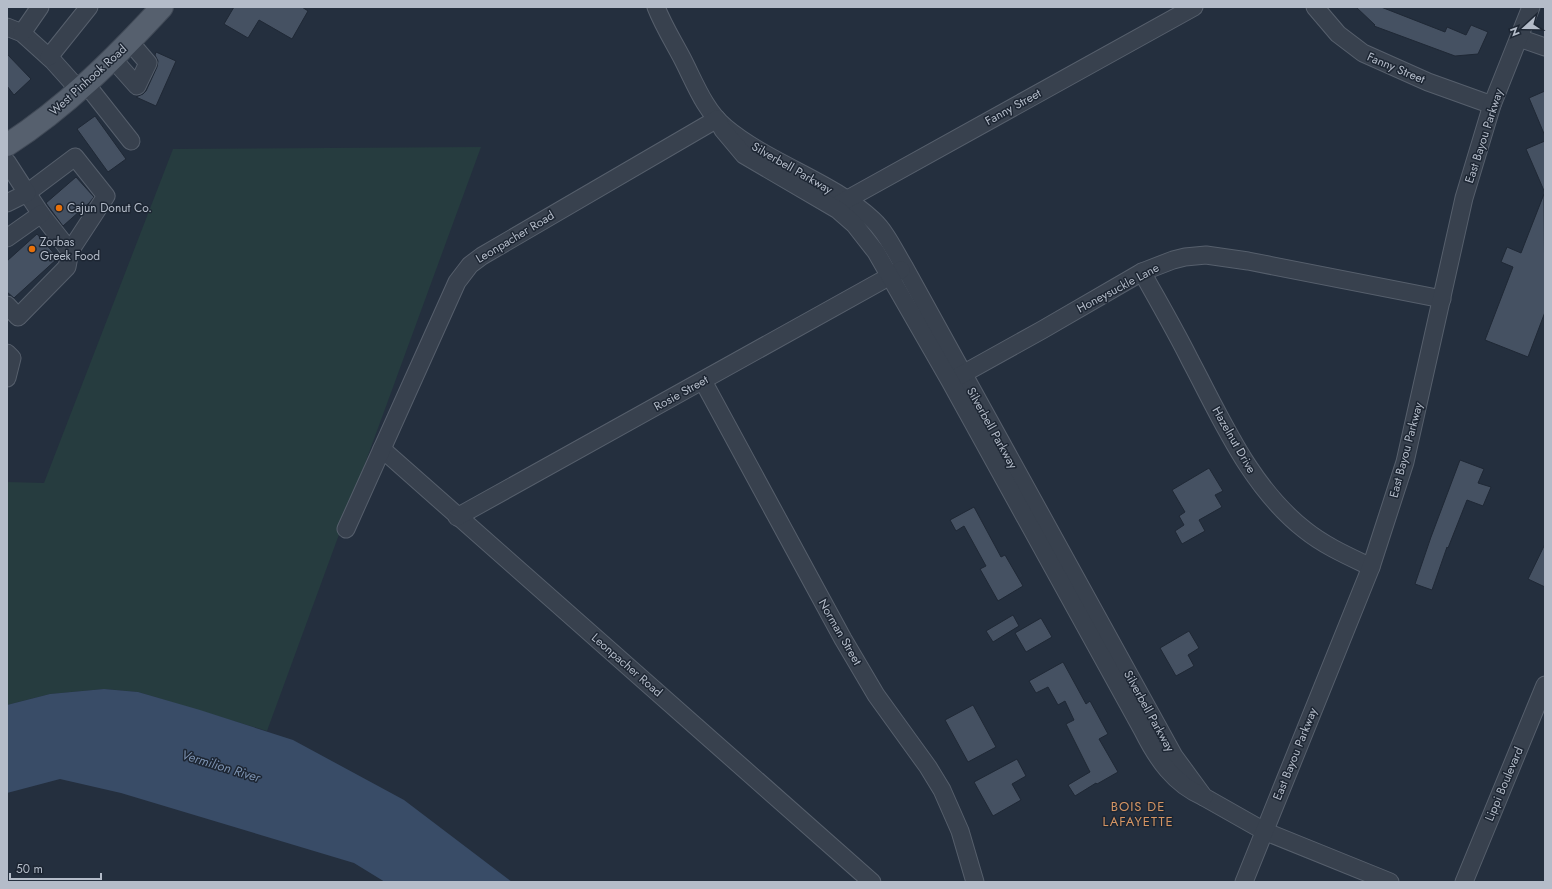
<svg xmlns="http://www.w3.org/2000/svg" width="1552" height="889" font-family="Jost,sans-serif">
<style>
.green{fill:#263c3f}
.water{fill:#394c67}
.building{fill:#455162;stroke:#1f2835}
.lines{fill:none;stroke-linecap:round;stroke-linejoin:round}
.minor-casing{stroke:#565f6c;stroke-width:19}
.major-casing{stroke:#414a57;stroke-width:24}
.minor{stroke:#38414e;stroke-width:17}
.major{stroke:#56606e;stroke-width:22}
.food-dot{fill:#e8710a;stroke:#1d2633;stroke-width:1.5}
.labels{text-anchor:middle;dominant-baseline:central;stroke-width:3;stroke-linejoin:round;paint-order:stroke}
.street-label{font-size:12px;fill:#b4bcc9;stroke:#1d2633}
.poi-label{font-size:12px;fill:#b4bcc9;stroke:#1d2633;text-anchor:start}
.water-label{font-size:13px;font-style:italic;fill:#7c92b1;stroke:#1d2633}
.neighbourhood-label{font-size:13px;letter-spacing:1px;fill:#d59563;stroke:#1d2633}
</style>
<rect width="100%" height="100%" fill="#242f3e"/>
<!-- green -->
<polygon class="green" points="481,147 267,731 138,692 104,689 50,694 7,705 7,482 44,483 173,149"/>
<!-- water -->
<polygon class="water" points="104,689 138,692 200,710 293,740 404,800 512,882 385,882 354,863 121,793 60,779 7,793 7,705 50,694"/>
<!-- building -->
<g class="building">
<polygon points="234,7 302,7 308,11 292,39 259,20 248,38 224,24"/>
<polygon points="1356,7 1381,7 1445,32 1447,27 1466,35 1471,25 1488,32 1478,54 1455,56 1374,26 1375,25"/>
<polygon points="156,52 176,61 156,106 136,97 143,94 146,91 157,67 158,61 155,55"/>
<polygon points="7,54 31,79 14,95 7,86"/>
<polygon points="1545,91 1545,136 1529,98"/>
<polygon points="95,116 126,159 108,172 77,129"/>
<polygon points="1545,141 1545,193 1526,149"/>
<polygon points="76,177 94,197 89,203 63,226 46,203"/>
<polygon points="1544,194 1545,312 1528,357 1485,340 1513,267 1501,262 1507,247 1521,253"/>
<polygon points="37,234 58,258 14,298 7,292 7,261"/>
<polygon points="1460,460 1484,469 1478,483 1491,487 1483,506 1467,500 1448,548 1447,547 1432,590 1415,584 1431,537"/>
<polygon points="1209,468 1223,491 1215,495 1222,507 1199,520 1205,531 1182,544 1175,531 1184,525 1179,516 1185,512 1172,490"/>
<polygon points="974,507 1001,557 1005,555 1023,586 998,601 980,569 986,566 964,526 956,531 950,520"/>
<polygon points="1545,544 1545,587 1528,579"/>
<polygon points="1013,615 1019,626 993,642 986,631"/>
<polygon points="1041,618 1052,637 1026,652 1015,633"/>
<polygon points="1189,631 1199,648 1188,655 1194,666 1176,676 1160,648"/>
<polygon points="1063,662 1086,704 1090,701 1108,734 1099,739 1118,772 1097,784 1096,783 1075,796 1068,785 1090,772 1066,724 1074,720 1065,701 1058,705 1048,687 1036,693 1029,681"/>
<polygon points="973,705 996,747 968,762 945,720"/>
<polygon points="1017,759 1026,776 1012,784 1021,800 993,816 974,782"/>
</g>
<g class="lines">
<!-- minor casing -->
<g class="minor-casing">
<g id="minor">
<path d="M656,7C663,25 673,41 682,58C694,81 705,111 725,127C769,164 832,181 873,220C887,233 895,252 905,268L1174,756L1204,797L1264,831L1390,882"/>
<polyline points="1315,7 1338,34 1363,53 1428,82 1492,105"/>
<polyline points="7,27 22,33 53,61 79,90"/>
<polyline points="22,33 40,7"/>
<polyline points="1519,38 1545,47"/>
<polyline points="49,57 89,7"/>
<polyline points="113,59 137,86 148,63 130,42"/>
<polyline points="86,84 131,141"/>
<polygon points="75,157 106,196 70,251 41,214 27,193"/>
<polyline points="7,162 27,193 7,203"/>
<polyline points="837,205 1194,7"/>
<polyline points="7,238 41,214"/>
<path d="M1142,272C1158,301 1175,330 1190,360C1222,420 1250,487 1305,530C1325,546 1348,556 1371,567"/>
<polyline points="7,305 18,317 67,267 70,251"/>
<polyline points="7,353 12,358 7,378"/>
<polyline points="952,380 1042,330 1142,272 1173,260 1185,257 1206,255 1248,261 1442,299"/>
<polyline points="703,381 843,639 876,695 928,767 942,790 960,831 975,882"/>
<polyline points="382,449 872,882"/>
<polyline points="457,517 901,270"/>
<path d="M346,529L457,282L470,265L482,256L717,119L723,130L744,155L838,210L854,224L876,252L950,381L1143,731C1157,759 1174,784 1204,797"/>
<polyline points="1244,882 1371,567 1405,462 1464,198 1492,105 1531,7"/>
<polyline points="1464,882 1545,685"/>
</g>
</g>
<!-- major casing -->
<g class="major-casing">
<path id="major" d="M7,145C66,107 115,58 162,7"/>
</g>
<!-- minor -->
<use href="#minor" class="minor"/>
<!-- major -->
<use href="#major" class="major"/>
</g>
<!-- markers -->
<g class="food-dot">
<circle cx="59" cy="208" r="4"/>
<circle cx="32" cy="249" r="4"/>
</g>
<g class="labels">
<!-- street labels -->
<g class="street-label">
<text transform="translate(1396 68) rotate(23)">Fanny Street</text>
<text transform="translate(88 80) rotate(-42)">West Pinhook Road</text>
<text transform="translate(1013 107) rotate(-29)">Fanny Street</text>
<text transform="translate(1484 136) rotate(-72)">East Bayou Parkway</text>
<text transform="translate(792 168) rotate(30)">Silverbell Parkway</text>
<text transform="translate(515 237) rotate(-31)">Leonpacher Road</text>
<text transform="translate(1118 288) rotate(-28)">Honeysuckle Lane</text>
<text transform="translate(681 393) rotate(-29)">Rosie Street</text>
<text transform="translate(992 428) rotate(61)">Silverbell Parkway</text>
<text transform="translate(1234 440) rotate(60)">Hazelnut Drive</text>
<text transform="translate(1406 450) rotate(-75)">East Bayou Parkway</text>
<text transform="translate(840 632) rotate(60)">Norman Street</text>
<text transform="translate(627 665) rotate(41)">Leonpacher Road</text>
<text transform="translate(1149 711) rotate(61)">Silverbell Parkway</text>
<text transform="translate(1295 754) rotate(-68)">East Bayou Parkway</text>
<text transform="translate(1504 784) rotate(-67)">Lippi Boulevard</text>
</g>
<!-- poi labels -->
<g class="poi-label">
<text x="67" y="208">Cajun Donut Co.</text>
<text x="40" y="242">Zorbas<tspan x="40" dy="14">Greek Food</tspan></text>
</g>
<!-- water labels -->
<g class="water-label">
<text transform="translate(221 766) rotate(17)">Vermilion River</text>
</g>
<!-- neighbourhood labels -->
<g class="neighbourhood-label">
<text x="1138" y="806">BOIS DE<tspan x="1138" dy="15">LAFAYETTE</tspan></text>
</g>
</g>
<!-- border -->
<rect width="1552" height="889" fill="none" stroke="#b4bcc9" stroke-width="16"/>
<!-- north arrow -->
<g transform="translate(1524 28) rotate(249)" stroke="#1d2633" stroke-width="3" paint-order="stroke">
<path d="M0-3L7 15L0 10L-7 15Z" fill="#b4bcc9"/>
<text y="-6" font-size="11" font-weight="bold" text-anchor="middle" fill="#b4bcc9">N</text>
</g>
<!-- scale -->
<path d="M10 873v6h91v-6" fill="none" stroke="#b4bcc9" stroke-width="2"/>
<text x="16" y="873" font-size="12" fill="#b4bcc9" stroke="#1d2633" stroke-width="3" paint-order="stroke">50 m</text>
</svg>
